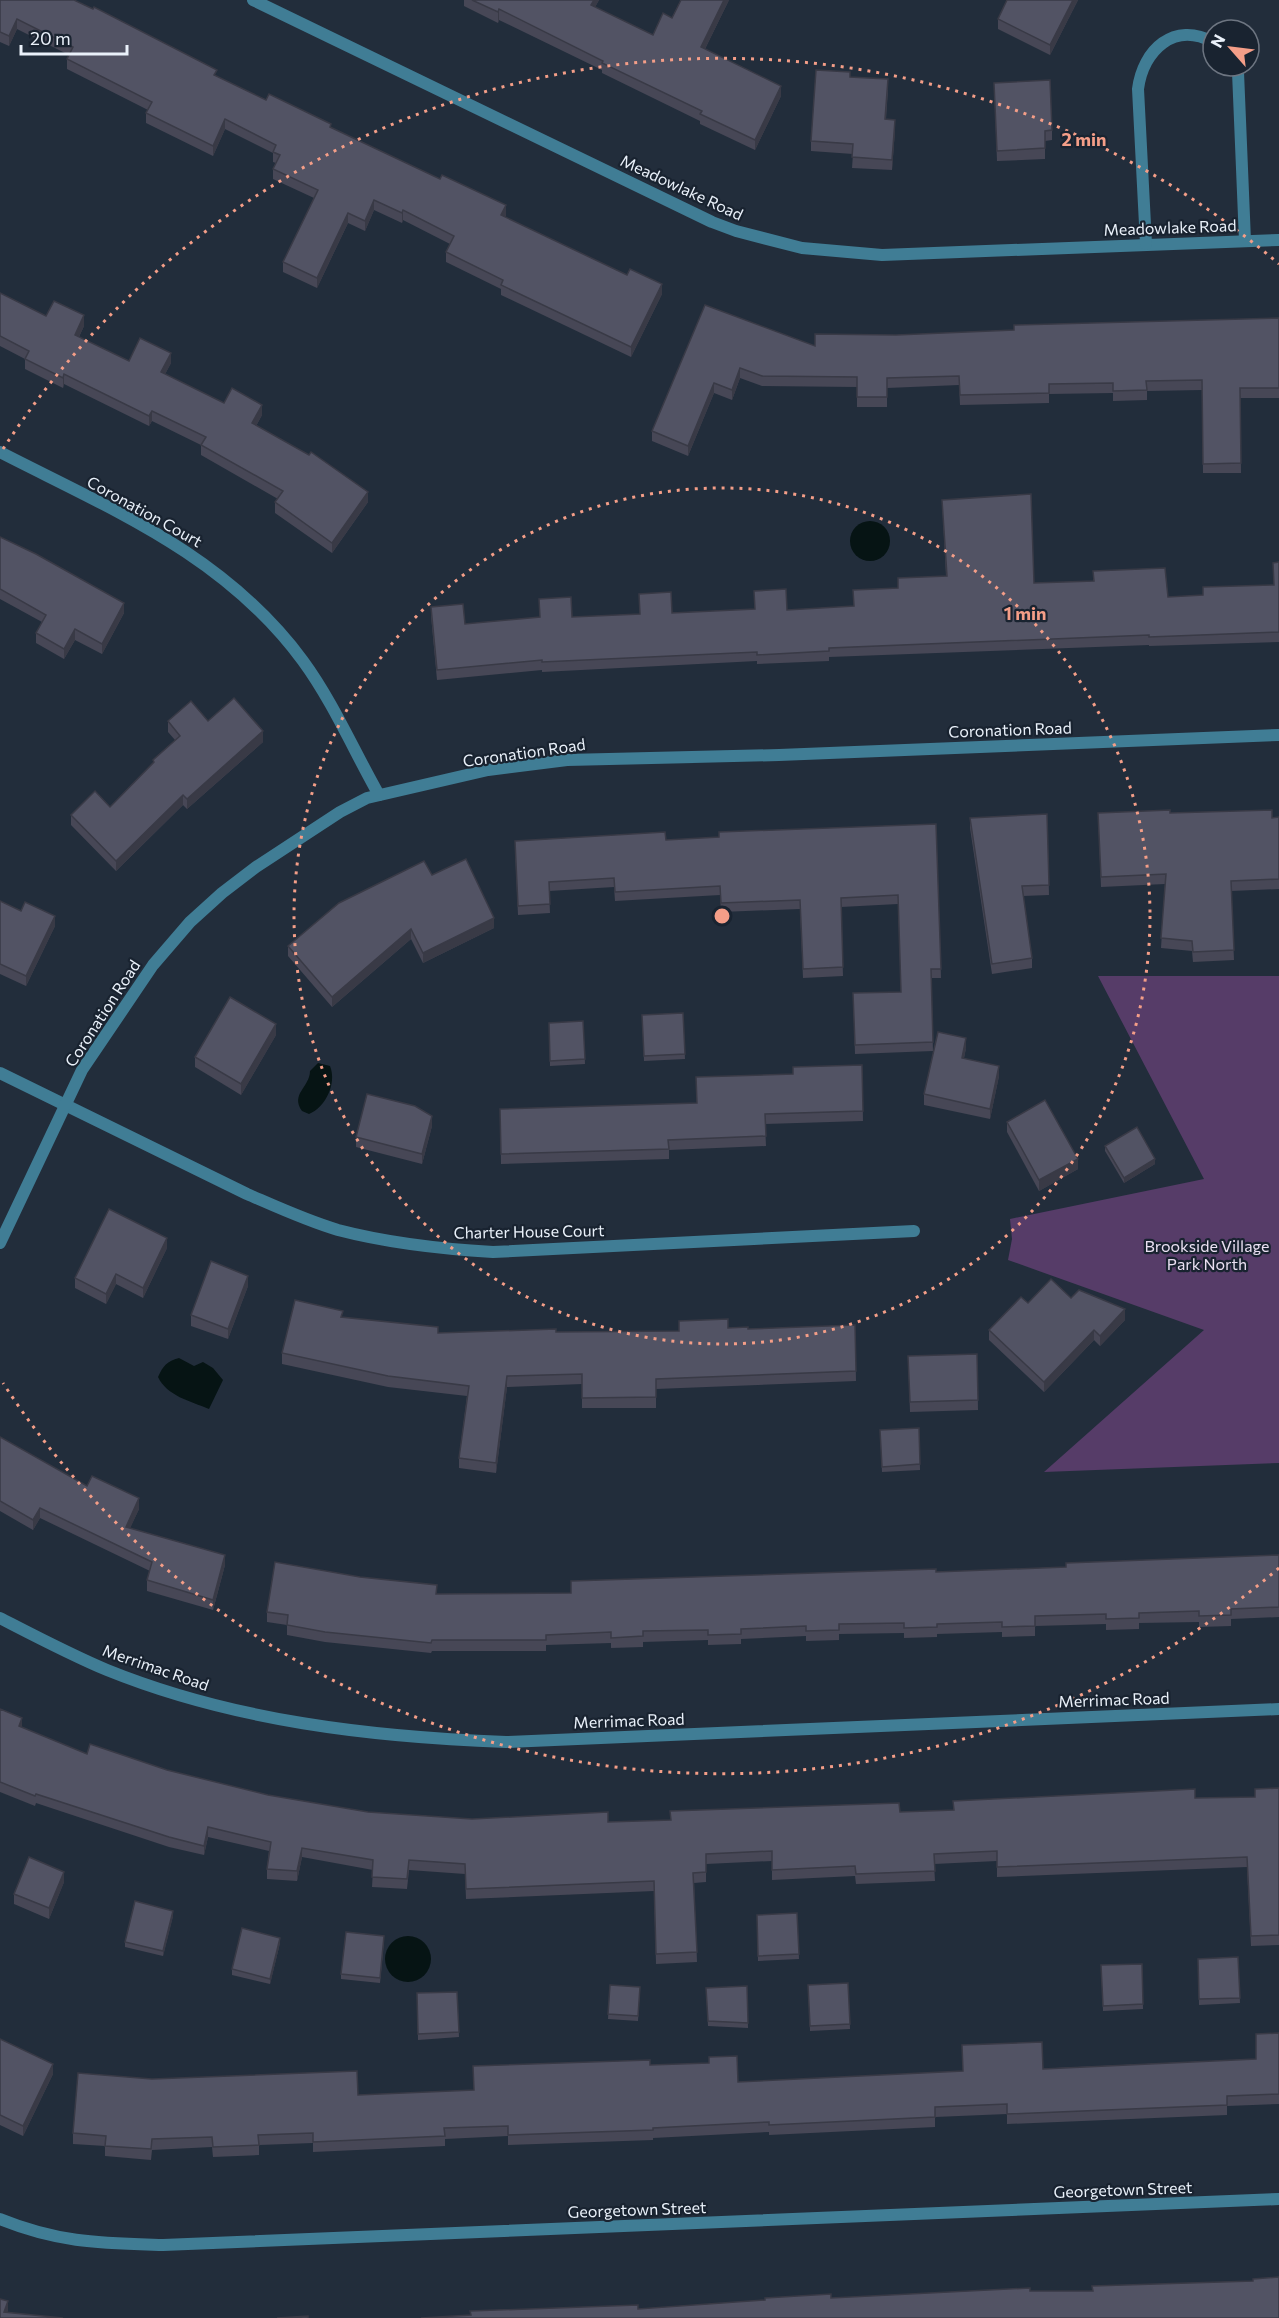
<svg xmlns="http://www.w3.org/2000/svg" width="1279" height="2318" font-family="Commissioner,sans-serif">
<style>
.green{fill:#563c68}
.water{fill:#061414}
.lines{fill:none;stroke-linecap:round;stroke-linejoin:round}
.street{stroke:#407d95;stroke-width:12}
.wall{fill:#474756}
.shaded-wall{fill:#393a46}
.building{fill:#525364;stroke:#393a46;stroke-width:1.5}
.ring{fill:none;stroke:#f49e88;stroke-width:3;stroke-dasharray:3 6}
.labels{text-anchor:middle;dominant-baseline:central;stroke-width:4.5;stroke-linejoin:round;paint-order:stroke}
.street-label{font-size:16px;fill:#eaf1fa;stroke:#192330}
.park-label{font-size:16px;fill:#eae0f2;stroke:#192330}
.centre{fill:#f49e88;stroke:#192330;stroke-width:3}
.ring-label{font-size:18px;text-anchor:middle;font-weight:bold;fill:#f49e88;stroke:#192330;stroke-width:4.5;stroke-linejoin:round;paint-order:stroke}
</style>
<rect width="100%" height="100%" fill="#222d3b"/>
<!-- green -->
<polygon class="green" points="1098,976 1279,976 1279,1463 1044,1472 1204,1330 1008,1260 1012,1239 1010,1219 1204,1179"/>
<!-- water -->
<g class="water">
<circle cx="870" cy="541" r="20"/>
<path d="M318,1063L330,1066C337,1083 326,1107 309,1114L302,1111C290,1094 310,1087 310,1071Z"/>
<path d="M179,1358L194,1366L203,1362L213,1368L223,1380L209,1409C190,1401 167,1396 158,1377C163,1366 167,1361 179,1358Z"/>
<circle cx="408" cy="1959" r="23"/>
</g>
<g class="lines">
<!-- street -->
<g class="street">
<polyline points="253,0 712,222 736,231 802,248 882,255 1279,240"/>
<polyline points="1235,66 1238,72 1245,241"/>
<path d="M1146,244L1138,89C1143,50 1174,21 1213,42"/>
<path d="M0,452C113,510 225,555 303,661C333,702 354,751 379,795"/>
<path d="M0,1073L247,1194C277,1207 307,1221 338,1230C388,1243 441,1249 493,1252L914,1231"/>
<polyline points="0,1243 82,1070 153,965 190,922 222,893 256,867 340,812 367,798 488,770 567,760 779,755 1279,735"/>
<path d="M0,1618C35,1636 71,1655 107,1670C233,1721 371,1737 506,1742L1279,1709"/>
<path d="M0,2219C59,2243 101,2243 163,2245L1279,2199"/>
</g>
</g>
<!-- wall -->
<g class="wall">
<polygon points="0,0 217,77 266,100 331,128 506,215 505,217 662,294 631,357 501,295 501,289 446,262 446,252 450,244 403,220 402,223 374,210 365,231 348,223 317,288 283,272 283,262 314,198 273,179 273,169 276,163 273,162 273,153 225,129 213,156 146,123 146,113 148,110 67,69 67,59 69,55 17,29 9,46 0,42"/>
<polygon points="464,0 599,0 595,7 653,35 672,18 729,0 705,49 781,96 755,150 700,124 700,121 602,73 602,70 499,20 498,23 464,6"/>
<polygon points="1007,0 1078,0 1050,55 998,29 998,19"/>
<polygon points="850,77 888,90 886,119 895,130 892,170 852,168 853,154 811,151 811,141"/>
<polygon points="994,83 1052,130 1052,140 1045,141 1045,159 997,161"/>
<polygon points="0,293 46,316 84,326 79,337 129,361 171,363 165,374 224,403 262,415 256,426 368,502 332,553 275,513 275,502 278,499 201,455 201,445 152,421 149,426 64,384 63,388 25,369 25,359 0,346"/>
<polygon points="705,305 815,346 896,335 1014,330 1279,318 1279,398 1240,398 1241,473 1203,473 1202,390 1147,391 1147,400 1113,401 1113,393 1049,394 1049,403 960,405 959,385 887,388 887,407 857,407 857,387 762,386 740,378 732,400 714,393 688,456 652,441 652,431"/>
<polygon points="942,500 1034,583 1093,581 1093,571 1168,597 1203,595 1274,585 1279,562 1279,642 1149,646 1149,645 829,657 829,661 757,664 757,661 542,672 542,670 437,680 431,616 431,607 465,624 540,617 572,617 755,609 754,591 787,610 853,606 898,588 946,576"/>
<polygon points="0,537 124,613 102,654 75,640 64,659 36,643 36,633 42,622 0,599"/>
<polygon points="168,721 208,721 263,742 187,809 183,805 116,871 71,825 71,815 110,807 153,763 153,760 175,740 168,732"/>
<polygon points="1098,813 1170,813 1272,818 1279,817 1279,889 1231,891 1234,960 1193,962 1192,951 1161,948 1165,884 1101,887"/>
<polygon points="1047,814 1049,895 1023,896 1032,958 1032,968 992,974 970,828 970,818"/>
<polygon points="936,824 941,978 931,978 933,1051 855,1054 853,993 901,992 898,904 841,907 843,976 803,978 800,909 721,912 720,895 615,901 614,887 549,891 550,913 518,915 515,850"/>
<polygon points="432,875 494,928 423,963 411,939 332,1007 288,956 288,946"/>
<polygon points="0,901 55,926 26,986 0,974"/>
<polygon points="683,1013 685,1059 644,1061 642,1015"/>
<polygon points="583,1021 585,1064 550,1066 549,1023"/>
<polygon points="276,1035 241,1095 195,1067 195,1057"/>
<polygon points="966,1048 964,1058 999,1076 990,1119 924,1105 924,1094"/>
<polygon points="862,1065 863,1121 765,1124 766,1146 669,1150 669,1159 501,1164 500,1109 697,1103 793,1074"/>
<polygon points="1007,1122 1078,1169 1039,1191 1007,1132"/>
<polygon points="432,1126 422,1164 356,1147 356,1137"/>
<polygon points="1105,1146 1155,1164 1124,1183 1105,1151"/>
<polygon points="167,1248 143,1298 116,1284 106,1304 75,1288 75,1278"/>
<polygon points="248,1286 228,1339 191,1326 191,1315"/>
<polygon points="1071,1298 1125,1320 1100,1346 1094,1340 1044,1392 989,1340 989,1330 1028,1303"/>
<polygon points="343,1317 438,1333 679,1331 728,1328 748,1329 855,1325 856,1381 656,1389 656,1408 582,1408 582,1384 507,1387 496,1473 459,1468 459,1458 467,1396 388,1387 282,1364 282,1353"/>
<polygon points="977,1354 978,1410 910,1412 908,1356"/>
<polygon points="919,1428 920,1470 882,1472 880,1430"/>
<polygon points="0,1437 87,1486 139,1509 130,1528 225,1565 213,1610 147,1591 147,1580 150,1571 40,1518 33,1530 0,1511"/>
<polygon points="1279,1555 1279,1617 1231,1619 1231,1626 1199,1627 1199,1622 1139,1623 1139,1629 1106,1630 1106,1624 1035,1626 1035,1636 1002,1637 1002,1632 937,1634 937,1637 904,1638 904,1633 839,1634 839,1640 806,1641 806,1636 741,1639 741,1644 708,1645 708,1640 643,1642 643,1647 611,1648 611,1643 546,1645 546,1651 432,1651 431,1653 325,1642 287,1635 287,1625 267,1622 267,1612 437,1594 571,1593 936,1572 1066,1567"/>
<polygon points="0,1709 22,1728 87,1754 167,1770 268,1795 368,1812 472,1819 608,1822 900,1812 953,1810 953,1801 1195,1798 1255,1797 1279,1788 1279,1945 1251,1946 1247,1867 997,1877 997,1861 934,1864 935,1881 856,1884 855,1876 772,1880 772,1861 706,1864 706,1882 694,1883 697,1962 656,1964 654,1891 466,1899 465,1874 409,1870 407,1889 372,1887 373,1870 302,1857 297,1881 267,1879 267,1869 269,1851 208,1837 204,1855 169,1847 36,1803 35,1806 0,1792"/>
<polygon points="64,1882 49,1919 14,1904 14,1894"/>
<polygon points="797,1913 799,1959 758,1961 757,1915"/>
<polygon points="173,1916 163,1956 125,1947 125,1942"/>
<polygon points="384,1941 380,1983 341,1979 341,1974"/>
<polygon points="280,1943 270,1984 232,1975 232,1969"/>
<polygon points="1238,1957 1240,2003 1199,2005 1198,1959"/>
<polygon points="1142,1964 1143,2009 1103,2011 1101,1965"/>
<polygon points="848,1983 850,2029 810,2031 808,1985"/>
<polygon points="610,1985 640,1987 638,2021 608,2019"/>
<polygon points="747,1986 748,2028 708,2026 706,1988"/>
<polygon points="457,1992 459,2037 418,2040 417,1993"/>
<polygon points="1279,2033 1279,2104 1227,2106 1227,2115 1007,2124 1007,2114 935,2117 935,2127 769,2135 769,2132 653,2138 653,2140 508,2145 508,2136 445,2139 445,2146 313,2152 313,2143 259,2145 259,2155 213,2157 212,2147 152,2150 151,2160 105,2156 105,2146 73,2144 73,2133 358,2095 473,2090 650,2065 738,2082 1256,2059"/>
<polygon points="0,2039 53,2074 23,2136 0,2125"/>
</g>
<!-- shaded-wall -->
<g class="shaded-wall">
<polygon points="594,0 599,0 591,15 591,5"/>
<polygon points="724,0 729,0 701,57 701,47"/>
<polygon points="1073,0 1078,0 1050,55 1050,45"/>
<polygon points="499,9 499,20 498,23 498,12"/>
<polygon points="17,19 17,29 9,46 9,36"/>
<polygon points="781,86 781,96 755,150 755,140"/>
<polygon points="225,119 225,129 213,156 213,146"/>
<polygon points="895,120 895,130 892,170 892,160"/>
<polygon points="374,200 374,210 365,231 365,221"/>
<polygon points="506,205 506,215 501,225 501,215"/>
<polygon points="403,210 403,220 402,223 402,213"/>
<polygon points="348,213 348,223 317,288 317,278"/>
<polygon points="662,284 662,294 631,357 631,347"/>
<polygon points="84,315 84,326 75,345 75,335"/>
<polygon points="171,353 171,363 161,382 161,372"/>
<polygon points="740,368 740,378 732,400 732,390"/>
<polygon points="64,374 64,384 63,388 63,378"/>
<polygon points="714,383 714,393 688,456 688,446"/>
<polygon points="262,405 262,415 252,433 252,423"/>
<polygon points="152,411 152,421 149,426 149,416"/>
<polygon points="368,492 368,502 332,553 332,543"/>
<polygon points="124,603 124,613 102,654 102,644"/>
<polygon points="75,629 75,640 64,659 64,649"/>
<polygon points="263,731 263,742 187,809 187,799"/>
<polygon points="183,795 183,805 116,871 116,861"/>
<polygon points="55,916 55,926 26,986 26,976"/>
<polygon points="494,918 494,928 423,963 423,953"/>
<polygon points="411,929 411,939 332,1007 332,997"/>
<polygon points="276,1024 276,1035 241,1095 241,1084"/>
<polygon points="966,1038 966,1048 962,1068 962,1058"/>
<polygon points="999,1066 999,1076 990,1119 990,1109"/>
<polygon points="432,1116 432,1126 422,1164 422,1154"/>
<polygon points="1078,1159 1078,1169 1039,1191 1039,1180"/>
<polygon points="1155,1159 1155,1164 1124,1183 1124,1178"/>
<polygon points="167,1238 167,1248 143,1298 143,1288"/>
<polygon points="116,1274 116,1284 106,1304 106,1294"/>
<polygon points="248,1276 248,1286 228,1339 228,1329"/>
<polygon points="1125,1309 1125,1320 1100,1346 1100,1336"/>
<polygon points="1094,1330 1094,1340 1044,1392 1044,1382"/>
<polygon points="507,1376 507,1387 496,1473 496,1463"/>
<polygon points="139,1498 139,1509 126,1537 126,1527"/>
<polygon points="40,1508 40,1518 33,1530 33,1520"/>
<polygon points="225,1555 225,1565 213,1610 213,1600"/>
<polygon points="22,1718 22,1728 19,1726"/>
<polygon points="208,1827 208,1837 204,1855 204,1846"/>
<polygon points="302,1848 302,1857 297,1881 297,1871"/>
<polygon points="64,1872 64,1882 49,1919 49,1908"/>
<polygon points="173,1911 173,1916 163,1956 163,1951"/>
<polygon points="280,1938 280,1943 270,1984 270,1979"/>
<polygon points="53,2064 53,2074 23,2136 23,2126"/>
<polygon points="8,2301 8,2311 6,2318 4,2312"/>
</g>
<!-- building -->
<g class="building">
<polygon points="0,0 74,0 93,9 94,7 217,70 214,75 266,100 269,94 331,124 330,127 440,179 442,175 506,205 501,215 627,275 630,269 662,284 631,347 501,285 503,280 446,252 454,236 403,210 402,213 374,200 365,221 348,213 317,278 283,262 318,190 273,169 280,155 273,152 276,145 225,119 213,146 146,113 152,102 67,59 73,47 17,19 9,36 0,32"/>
<polygon points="472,0 594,0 591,5 653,35 663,13 672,18 681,0 724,0 701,47 781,86 755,140 700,114 702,111 602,63 603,61 499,9 498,12"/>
<polygon points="1007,0 1073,0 1050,45 998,19"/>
<polygon points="816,70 850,72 850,77 888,79 885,119 895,120 892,160 852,157 853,144 811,141"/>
<polygon points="1050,80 1052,130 1045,131 1045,148 997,151 994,83"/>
<polygon points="0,293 46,316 54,301 84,315 75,335 129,361 140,338 171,353 161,372 224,403 232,388 262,405 252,423 309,455 311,452 368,492 332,543 275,502 283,491 201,445 206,437 152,411 149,416 64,374 63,378 25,359 29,351 0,336"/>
<polygon points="705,305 815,346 815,334 896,335 1014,330 1014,325 1279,318 1279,388 1240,388 1241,463 1203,464 1202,380 1146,381 1147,390 1113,391 1113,383 1049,384 1049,393 960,395 959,376 887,378 887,397 857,397 857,377 762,376 740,368 732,390 714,383 688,446 652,431"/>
<polygon points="1031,494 1034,583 1094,581 1093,571 1165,568 1168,597 1203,595 1203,587 1274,585 1273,563 1279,562 1279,632 1149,637 1149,635 829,648 829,651 757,655 757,652 542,662 542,660 437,670 431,607 463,604 465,624 540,617 539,599 571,597 572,617 640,614 639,594 671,592 672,613 755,609 754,591 786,589 787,610 854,606 853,590 898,588 898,578 947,576 942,500"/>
<polygon points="0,537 36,554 124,603 102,644 75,629 64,649 36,633 46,615 0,589"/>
<polygon points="234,698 263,731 187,799 183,795 116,861 71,815 95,791 110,807 154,762 153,760 180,736 168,721 191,701 208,721"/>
<polygon points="1170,810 1170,813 1272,810 1272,818 1279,817 1279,879 1231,881 1234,950 1193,952 1192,941 1161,938 1166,874 1101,877 1098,813"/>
<polygon points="1047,814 1049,885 1022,886 1032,958 992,964 970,818"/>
<polygon points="936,824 941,969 931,969 933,1042 855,1045 853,993 901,992 898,895 841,898 843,967 803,969 800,900 721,903 720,886 615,892 614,878 549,882 550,904 518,906 515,841 665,832 666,840 719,837 719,832"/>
<polygon points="466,859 494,918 423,953 411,929 332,997 288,946 339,903 424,861 432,875"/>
<polygon points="0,901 21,911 25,902 55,916 26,976 0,964"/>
<polygon points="230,997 276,1024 241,1084 195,1057"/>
<polygon points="683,1013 685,1054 644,1056 642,1015"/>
<polygon points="583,1021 585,1059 550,1061 549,1023"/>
<polygon points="938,1032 966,1038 962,1058 999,1066 990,1109 924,1094"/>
<polygon points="862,1065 863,1111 765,1114 766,1136 668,1140 669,1149 501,1154 500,1109 697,1103 696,1077 793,1074 793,1067"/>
<polygon points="367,1094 415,1106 432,1116 422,1154 356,1137"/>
<polygon points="1045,1100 1078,1159 1039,1180 1007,1122"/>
<polygon points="1137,1127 1155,1159 1124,1178 1105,1146"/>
<polygon points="109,1209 167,1238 143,1288 116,1274 106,1294 75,1278"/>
<polygon points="211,1261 248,1276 228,1329 191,1315"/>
<polygon points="1051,1279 1071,1298 1079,1290 1125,1309 1100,1336 1094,1330 1044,1382 989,1330 1021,1297 1028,1303"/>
<polygon points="295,1300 343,1311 341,1317 438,1327 438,1333 556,1329 556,1332 679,1331 679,1321 728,1319 728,1328 748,1327 748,1329 855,1325 856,1371 656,1379 656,1397 582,1398 582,1374 507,1376 496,1463 459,1458 469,1386 388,1376 282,1353"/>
<polygon points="977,1354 978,1400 910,1402 908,1356"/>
<polygon points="919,1428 920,1464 882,1467 880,1430"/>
<polygon points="0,1437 87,1486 92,1476 139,1498 126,1527 225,1555 213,1600 147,1580 152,1562 40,1508 33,1520 0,1501"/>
<polygon points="1279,1555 1279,1607 1231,1609 1231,1615 1199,1616 1199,1611 1139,1613 1139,1618 1106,1619 1106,1614 1035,1616 1035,1626 1002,1627 1002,1622 937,1624 937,1627 904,1628 904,1623 839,1624 839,1630 806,1631 806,1626 741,1629 741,1634 708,1635 708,1630 643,1631 643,1636 611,1638 611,1632 546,1635 546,1640 432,1640 431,1643 325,1632 287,1625 288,1615 267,1612 275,1562 360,1577 437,1585 436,1594 571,1593 571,1581 936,1569 936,1572 1066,1567 1066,1563"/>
<polygon points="0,1709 22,1718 19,1726 87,1754 90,1744 167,1770 268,1795 368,1812 472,1819 608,1812 608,1822 671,1820 670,1811 899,1803 900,1812 954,1810 953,1801 1195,1789 1195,1798 1255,1797 1255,1789 1279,1788 1279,1935 1251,1936 1247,1857 997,1867 997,1851 934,1854 935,1871 856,1874 855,1866 772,1870 772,1851 706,1854 706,1872 693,1873 697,1952 656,1954 654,1881 466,1889 465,1864 409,1860 407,1879 372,1877 373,1860 302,1848 297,1871 267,1869 271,1842 208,1827 204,1846 169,1837 36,1794 35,1796 0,1782"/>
<polygon points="29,1857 64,1872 49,1908 14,1894"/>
<polygon points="135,1901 173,1911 163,1951 125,1942"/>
<polygon points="797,1913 799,1954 758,1956 757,1915"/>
<polygon points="242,1928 280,1938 270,1979 232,1969"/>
<polygon points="346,1932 384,1936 380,1978 341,1974"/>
<polygon points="1238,1957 1240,1998 1199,1999 1198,1959"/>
<polygon points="1142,1964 1143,2004 1103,2006 1101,1965"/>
<polygon points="848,1983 850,2024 810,2026 808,1985"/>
<polygon points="610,1985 640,1987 638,2016 608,2014"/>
<polygon points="747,1986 748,2023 708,2021 706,1988"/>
<polygon points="457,1992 459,2032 418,2034 417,1993"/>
<polygon points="1279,2033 1279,2094 1227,2096 1227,2105 1007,2114 1007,2104 935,2107 935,2117 769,2125 769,2122 653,2128 653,2130 508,2135 508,2126 444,2128 445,2136 313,2142 313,2133 258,2135 259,2145 213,2147 212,2137 152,2139 151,2149 105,2146 106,2136 73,2133 78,2073 152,2079 357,2071 358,2095 474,2090 473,2066 650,2060 650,2065 709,2063 709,2057 737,2056 738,2082 963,2071 962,2045 1042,2042 1043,2069 1256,2059 1256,2034"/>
<polygon points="0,2039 53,2064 23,2126 0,2115"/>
<polygon points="1279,2277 1279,2318 421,2318 471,2315 470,2311 638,2305 638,2309 765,2300 765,2298 831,2294 831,2298 1030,2288 1030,2291 1093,2291 1092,2286 1253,2281 1253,2279"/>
<polygon points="0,2299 8,2301 4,2312 63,2318 0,2318"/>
<polygon points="308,2316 308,2318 277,2318"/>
</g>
<!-- distance rings -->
<g class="ring">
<circle cx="722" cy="916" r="428"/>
<path d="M1279 1568A857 857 0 0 1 3 1383M3 449A857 857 0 0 1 1279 264"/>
</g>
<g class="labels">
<!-- street labels -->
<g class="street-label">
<text transform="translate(682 187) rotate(25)">Meadowlake Road</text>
<text transform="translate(1170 227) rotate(-2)">Meadowlake Road</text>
<text transform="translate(145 511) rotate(29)">Coronation Court</text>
<text transform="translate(1010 729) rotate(-2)">Coronation Road</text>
<text transform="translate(524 752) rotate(-8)">Coronation Road</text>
<text transform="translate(102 1013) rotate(-57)">Coronation Road</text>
<text transform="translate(529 1231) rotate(-1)">Charter House Court</text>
<text transform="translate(156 1667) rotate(19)">Merrimac Road</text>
<text transform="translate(1114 1699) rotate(-2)">Merrimac Road</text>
<text transform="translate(629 1720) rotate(-2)">Merrimac Road</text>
<text transform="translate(1123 2189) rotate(-2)">Georgetown Street</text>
<text transform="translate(637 2209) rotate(-2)">Georgetown Street</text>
</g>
<!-- park labels -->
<g class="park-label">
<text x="1207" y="1245">Brookside Village<tspan x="1207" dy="18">Park North</tspan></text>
</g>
</g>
<circle cx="722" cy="916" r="9" class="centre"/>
<g class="ring-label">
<text x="1084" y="146">2 min</text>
<text x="1025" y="620">1 min</text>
</g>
<!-- north arrow -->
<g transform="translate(1231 48) rotate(298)"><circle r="28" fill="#192330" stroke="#6d7581" stroke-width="1.5"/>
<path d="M0-4.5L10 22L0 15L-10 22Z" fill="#f49e88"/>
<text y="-9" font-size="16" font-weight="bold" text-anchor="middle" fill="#eaf1fa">N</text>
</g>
<!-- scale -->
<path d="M21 45v9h106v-9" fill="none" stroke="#eaf1fa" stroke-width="3"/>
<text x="30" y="45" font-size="18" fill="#eaf1fa" stroke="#192330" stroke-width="4.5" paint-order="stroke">20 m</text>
</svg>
